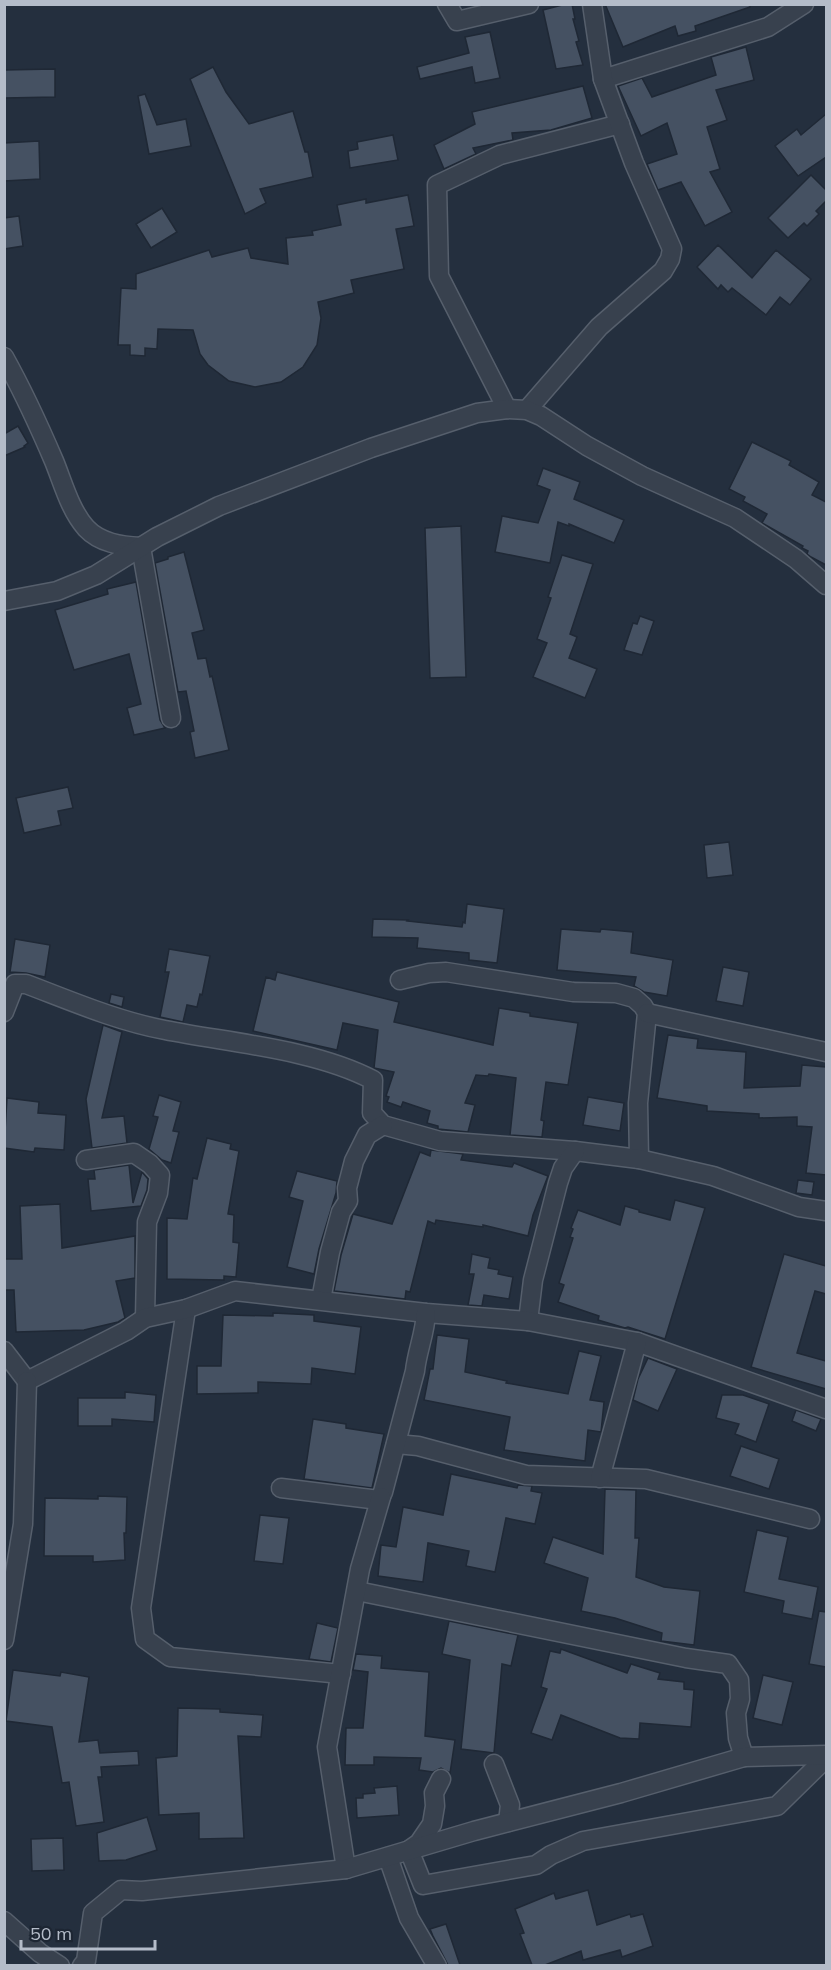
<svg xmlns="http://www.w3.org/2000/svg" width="831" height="1970" font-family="Mulish,sans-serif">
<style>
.building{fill:#455162;stroke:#1f2835;stroke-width:1.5}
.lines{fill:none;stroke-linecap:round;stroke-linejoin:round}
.street-casing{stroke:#565f6c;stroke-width:21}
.street{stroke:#38414e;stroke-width:18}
</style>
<rect width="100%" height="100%" fill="#242f3e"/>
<!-- building -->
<g class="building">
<polygon points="566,4 572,4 575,19 573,19 579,41 576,42 583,65 556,69 543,10"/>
<polygon points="605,4 750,4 750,7 695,26 696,31 678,36 675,26 623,47"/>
<polygon points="490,32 500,78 475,83 472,67 420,79 417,67 469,53 465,37"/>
<polygon points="746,47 754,80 716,90 727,120 707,127 720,169 710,172 732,212 705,226 681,182 658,190 647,164 677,154 667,123 641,136 618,86 642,78 652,97 716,75 711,57"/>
<polygon points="213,67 226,92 249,124 293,111 305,152 308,152 313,177 260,189 266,203 245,214 190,79"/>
<polygon points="55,69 55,97 4,98 4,70"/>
<polygon points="583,86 592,118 551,130 512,133 513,140 473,148 476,154 444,169 434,145 475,124 472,112"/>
<polygon points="145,94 157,125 186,119 191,146 149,154 138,96"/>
<polygon points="826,114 826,157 798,176 775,146 797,129 801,135"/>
<polygon points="393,135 398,160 350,168 348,151 358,149 357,142"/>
<polygon points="39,141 40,179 4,181 4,143"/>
<polygon points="811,175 826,190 826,201 816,211 819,214 807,226 804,223 788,238 768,218"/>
<polygon points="408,195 414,226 396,229 404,269 351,280 354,293 318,302 321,318 317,345 303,367 281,382 255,387 229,381 208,365 200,354 193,330 158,329 157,349 145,348 145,356 130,355 130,345 118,345 121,288 136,289 136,274 209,250 212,257 248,248 251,258 288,264 286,238 313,235 312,231 341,225 337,205 366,199 366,203"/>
<polygon points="162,208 177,232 151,248 136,224"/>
<polygon points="19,216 23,246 4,249 4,218"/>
<polygon points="718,245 752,278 776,250 811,279 790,305 780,297 766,315 732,288 728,292 721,285 718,289 697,267"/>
<polygon points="18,426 28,443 24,446 25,447 4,456 4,434"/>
<polygon points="752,442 791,461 789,465 819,482 812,495 826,502 826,565 811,557 807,554 808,551 802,548 803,546 762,523 767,514 743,501 745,497 729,489"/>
<polygon points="543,468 580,482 574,499 624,520 614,543 569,524 569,526 558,522 550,563 495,552 502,516 538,523 550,490 537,485"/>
<polygon points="461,526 466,677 430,678 425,528"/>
<polygon points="184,552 204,630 192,633 198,659 206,658 210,677 212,676 229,750 195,758 190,732 194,731 186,691 178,692 155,563 168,559 168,557"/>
<polygon points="562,555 593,564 570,634 577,637 569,658 597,669 585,698 533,677 547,643 537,639 551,598 548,597"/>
<polygon points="136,582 160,720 165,728 134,735 127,708 141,704 129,654 74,670 55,610 108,594 107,589"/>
<polygon points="640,616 654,621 642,655 624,650 633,623 637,624"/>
<polygon points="68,787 73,808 58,811 61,825 24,833 16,798"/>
<polygon points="729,842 733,875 707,878 704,845"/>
<polygon points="467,904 504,909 497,963 469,960 469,953 417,948 418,938 372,937 373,919 408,920 407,921 462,927 463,922 465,923"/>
<polygon points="561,929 600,932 601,929 633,932 631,953 673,960 667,996 644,992 634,986 636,977 557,970"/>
<polygon points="15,939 50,945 45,977 26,973 10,972"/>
<polygon points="169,949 210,956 202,995 200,994 197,1007 187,1005 183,1022 160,1017 169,972 165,972"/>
<polygon points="723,967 749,972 743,1006 716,1001"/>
<polygon points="277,972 399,1002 394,1022 493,1045 499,1008 530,1013 530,1016 578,1023 568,1085 546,1082 541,1120 544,1121 542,1137 510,1135 516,1078 489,1074 488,1076 476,1075 465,1103 475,1105 468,1132 438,1129 438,1126 427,1123 430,1111 403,1102 401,1107 387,1102 389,1097 386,1096 394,1072 374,1068 378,1030 343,1023 337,1050 253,1031 266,977 275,980"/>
<polygon points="111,994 124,997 122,1007 109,1003"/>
<polygon points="103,1025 122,1032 102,1118 124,1116 127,1143 92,1148 86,1099"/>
<polygon points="668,1035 698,1039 697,1048 746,1052 744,1088 800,1086 802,1065 826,1067 826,1175 806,1173 812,1127 797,1126 797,1117 759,1118 759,1114 707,1111 707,1106 657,1098"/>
<polygon points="159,1095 181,1102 173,1131 179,1132 171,1163 162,1160 149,1149 158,1117 153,1116"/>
<polygon points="588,1097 624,1103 620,1131 583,1125"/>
<polygon points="7,1098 39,1102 38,1113 66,1115 64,1150 35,1148 34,1152 4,1148"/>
<polygon points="207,1138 231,1144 230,1149 239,1151 228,1214 234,1215 233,1242 239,1243 236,1277 224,1276 224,1280 167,1279 167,1218 187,1219 193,1178 197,1179"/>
<polygon points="431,1150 463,1154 461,1160 512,1167 514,1163 548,1176 533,1215 528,1236 483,1225 483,1227 436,1220 435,1224 428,1221 410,1292 406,1291 405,1299 334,1291 341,1255 353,1214 392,1224 420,1152 430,1156"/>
<polygon points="129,1165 133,1203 142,1172 148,1179 147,1190 141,1206 91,1211 88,1179 95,1179 94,1170"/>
<polygon points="297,1171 337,1181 336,1193 319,1249 314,1274 287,1267 303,1201 289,1197"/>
<polygon points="798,1180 814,1182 812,1195 796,1193"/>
<polygon points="675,1200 705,1208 665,1339 628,1327 625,1328 598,1320 599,1316 558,1302 564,1285 559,1283 573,1238 570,1237 573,1229 571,1228 578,1210 620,1225 625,1206 639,1210 639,1212 670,1220"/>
<polygon points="60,1204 62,1248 135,1236 135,1278 116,1281 125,1318 118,1322 84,1330 16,1332 14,1290 4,1290 4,1259 22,1259 20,1206"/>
<polygon points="472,1254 490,1258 488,1268 499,1270 498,1274 513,1277 509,1299 484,1295 482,1306 468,1305 474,1274 469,1274"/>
<polygon points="784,1254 826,1266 826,1294 815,1291 797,1353 826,1361 826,1389 751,1367"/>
<polygon points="273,1313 314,1315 314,1321 361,1327 355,1374 312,1368 311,1384 258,1382 258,1393 197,1394 197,1366 221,1366 223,1315 273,1316"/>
<polygon points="437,1335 469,1339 465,1372 507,1381 506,1383 568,1394 579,1351 601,1356 590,1400 604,1402 601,1432 588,1430 585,1461 504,1450 510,1417 424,1400 430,1369 433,1369"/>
<polygon points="648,1358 677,1369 658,1411 633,1400 638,1379"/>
<polygon points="125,1392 156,1395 154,1422 112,1419 112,1426 78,1426 78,1398 125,1398"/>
<polygon points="722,1395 743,1395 769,1404 756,1442 735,1434 739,1424 716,1418"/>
<polygon points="796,1410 821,1419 816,1431 792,1421"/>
<polygon points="313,1419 346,1424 346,1428 384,1434 372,1488 304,1479"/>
<polygon points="741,1446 779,1459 769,1489 730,1476"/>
<polygon points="451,1474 517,1488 518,1485 532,1486 531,1491 542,1493 535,1524 506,1518 495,1572 466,1566 469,1551 428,1543 423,1582 378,1576 381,1545 396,1547 403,1507 443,1515"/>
<polygon points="605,1489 636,1490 635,1538 639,1538 636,1577 664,1587 700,1591 694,1645 661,1641 662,1633 615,1618 581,1611 588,1578 544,1563 553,1537 603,1554"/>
<polygon points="98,1496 127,1497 126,1533 124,1533 125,1560 93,1562 93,1556 44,1556 45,1498 98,1499"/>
<polygon points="260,1515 289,1518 283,1564 254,1561"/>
<polygon points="757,1530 788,1537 779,1579 818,1587 812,1619 782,1613 784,1601 744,1592"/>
<polygon points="819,1611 826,1612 826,1667 809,1664"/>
<polygon points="449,1621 518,1635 511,1666 502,1664 494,1753 461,1749 470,1660 442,1654"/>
<polygon points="317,1623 338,1628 331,1662 309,1659"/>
<polygon points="561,1649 627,1673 631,1664 660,1673 658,1679 684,1682 684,1689 694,1690 691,1727 640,1723 639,1739 620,1738 561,1715 552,1740 531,1733 547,1689 541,1687 550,1651 560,1653"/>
<polygon points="356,1654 382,1656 381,1668 429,1672 425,1736 455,1740 450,1773 441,1768 433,1772 419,1770 421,1758 374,1757 374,1765 345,1765 346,1728 363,1728 368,1672 353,1670"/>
<polygon points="13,1670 60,1676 61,1672 89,1677 79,1742 98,1740 100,1753 138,1751 139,1765 101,1767 102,1777 98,1777 104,1822 76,1826 69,1782 62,1783 52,1727 6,1721"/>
<polygon points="763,1675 793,1682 782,1725 753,1718"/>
<polygon points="178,1708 220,1709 220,1712 263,1715 261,1737 238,1736 244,1838 199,1839 199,1813 159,1815 156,1758 177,1756"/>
<polygon points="397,1786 399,1815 357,1818 356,1798 363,1798 363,1794 375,1793 374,1788"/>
<polygon points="147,1817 157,1850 126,1860 99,1861 97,1833"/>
<polygon points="63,1838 64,1870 32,1871 31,1839"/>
<polygon points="588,1890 597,1925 630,1914 631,1917 643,1914 653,1946 622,1957 620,1950 583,1960 581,1951 545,1965 532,1965 520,1934 524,1933 515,1909 554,1893 556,1899"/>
<polygon points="446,1924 460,1965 448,1965 433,1936 430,1929"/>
</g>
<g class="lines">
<!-- street casing -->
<g class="street-casing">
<g id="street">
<polyline points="447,4 457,21 529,4"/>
<polyline points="603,79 768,27 804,4"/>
<path d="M4,357C23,391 39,426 54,461C63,483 70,510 86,528C100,543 121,546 141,547"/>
<polyline points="507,409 439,276 437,185 500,155 620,124"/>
<polyline points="527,410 599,327 663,271 670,259 672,249 634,163 603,79 592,4"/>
<polyline points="141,547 171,718"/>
<polyline points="4,601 57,591 96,575 157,537 219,506 371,448 477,413 507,409 527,410 541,416 587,446 642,476 735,518 796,559 826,585"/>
<polyline points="400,980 429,973 446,972 573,992 616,993 634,998 643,1006 647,1013 638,1103 639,1159"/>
<path d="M4,1012L15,984H26C71,1001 117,1021 165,1030C230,1043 314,1049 373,1080L372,1113L383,1125L440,1141L575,1151L639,1159L713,1176L799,1207L826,1211"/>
<polyline points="647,1013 826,1052"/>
<polyline points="86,1160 134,1153 150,1164 160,1175 158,1193 147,1222 145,1318"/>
<polyline points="321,1300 330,1252 341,1212 348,1201 347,1188 354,1161 367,1135 383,1125"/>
<polyline points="186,1309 141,1608 145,1639 170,1657 341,1674"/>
<polyline points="528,1321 533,1280 558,1183 563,1168 575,1151"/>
<polyline points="4,1351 27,1381 126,1331 145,1318 186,1309 235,1291 426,1313 528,1321 637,1342 826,1409"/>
<polyline points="396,1444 418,1446 526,1475 646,1479 810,1519"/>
<polyline points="600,1478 637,1342"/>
<path d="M281,1488L379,1500L383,1492L415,1371C417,1351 425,1334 426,1313"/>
<polyline points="357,1591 686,1658 728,1664 739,1680 740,1699 736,1713 738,1738 744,1757"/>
<polyline points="4,1640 23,1524 27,1381"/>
<polyline points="494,1764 510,1805 508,1822"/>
<polyline points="441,1779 434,1793 435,1806 432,1824 419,1843 409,1850 423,1885 536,1865 551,1855 583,1841 777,1806 826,1758"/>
<polyline points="388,1857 409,1918 437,1966"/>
<polyline points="346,1869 327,1747 360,1569 381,1497"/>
<polyline points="4,1921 40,1953 60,1966"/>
<polyline points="82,1966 86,1961 93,1913 121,1890 142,1891 346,1869 474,1831 621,1793 744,1757 826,1755"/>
</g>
</g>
<!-- street -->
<use href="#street" class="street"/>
</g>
<!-- border -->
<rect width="831" height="1970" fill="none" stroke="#b4bcc9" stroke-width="12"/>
<!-- scale -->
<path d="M21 1940v9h134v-9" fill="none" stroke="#b4bcc9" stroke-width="3"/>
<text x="30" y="1940" font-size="18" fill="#b4bcc9" stroke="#1d2633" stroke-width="4.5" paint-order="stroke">50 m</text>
</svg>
